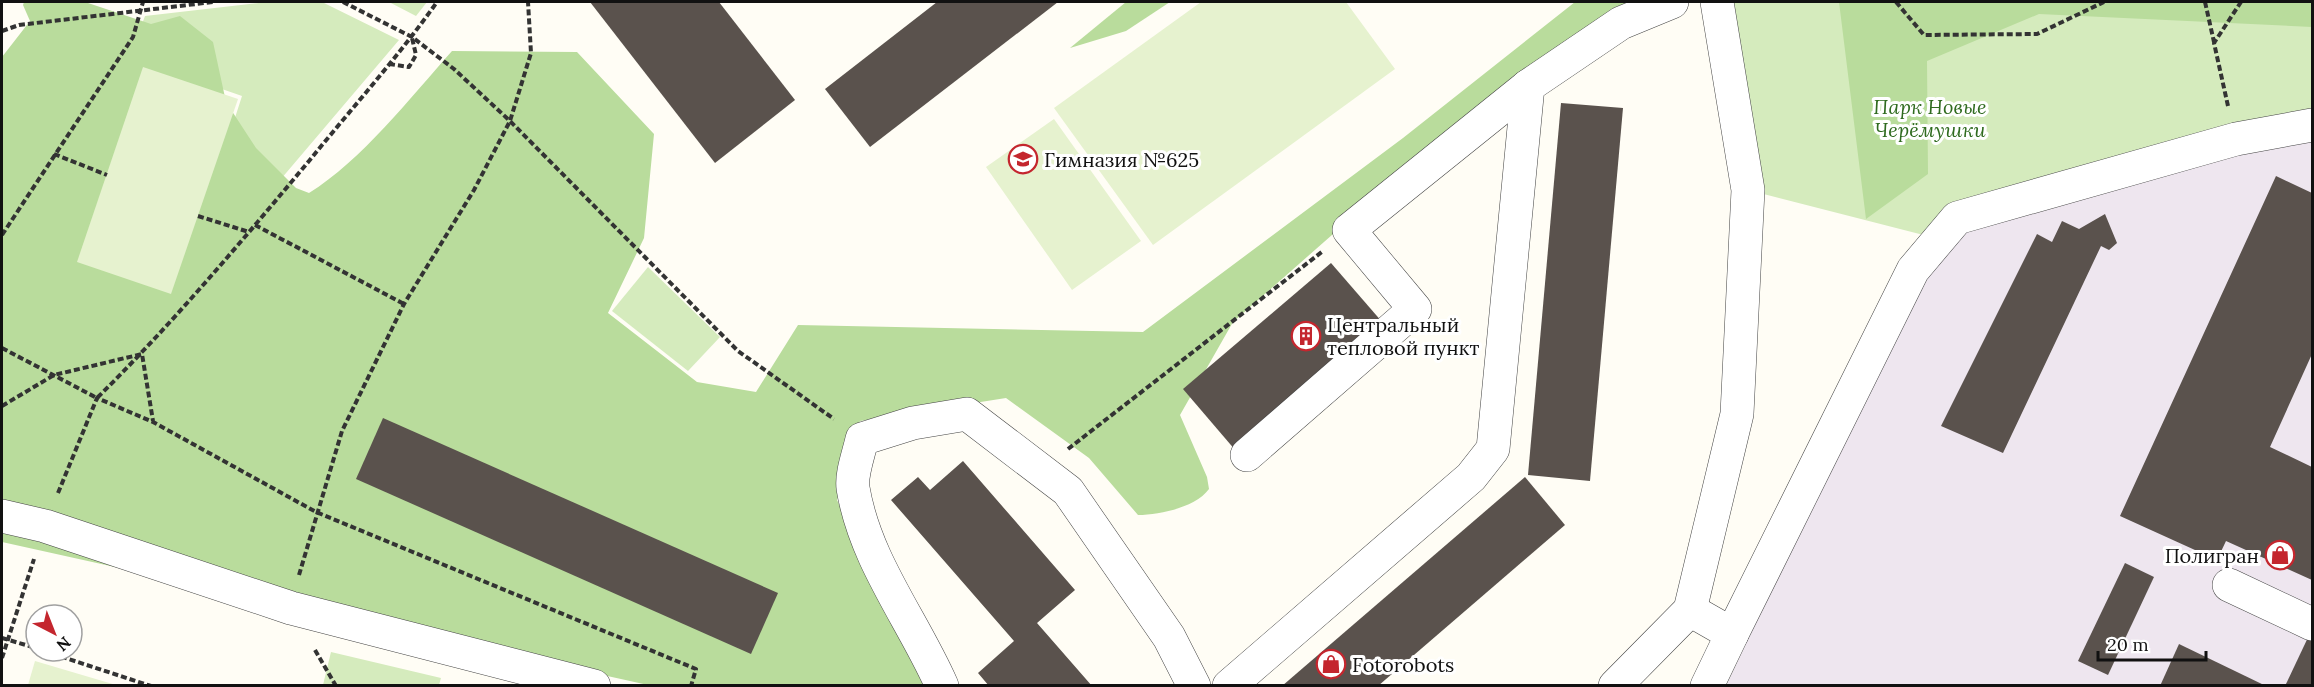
<svg xmlns="http://www.w3.org/2000/svg" width="2314" height="687" font-family="Lora,serif">
<style>
.industrial{fill:#eee6ef}
.green{fill:#d5ebbd}
.forest{fill:#b9dc9c}
.pitch{fill:#e6f2cf}
.building{fill:#5a524d}
.lines{fill:none;stroke-linecap:round;stroke-linejoin:round}
.minor-casing{stroke:#444;stroke-width:34}
.path{stroke:#333;stroke-width:4;stroke-dasharray:6 3;stroke-linecap:butt}
.minor{stroke:#fff;stroke-width:33}
.labels{text-anchor:middle;dominant-baseline:central;stroke-width:6;stroke-linejoin:round;paint-order:stroke}
.park-label{font-size:20px;font-style:italic;fill:#2f6b1f;stroke:#fff}
.poi-label{font-size:20px;fill:#111;stroke:#fff;text-anchor:start}
</style>
<rect width="100%" height="100%" fill="#fffdf5"/>
<!-- industrial -->
<polygon class="industrial" points="2312,131 2312,685 1726,686 1869,383 1943,240 2007,209"/>
<!-- green -->
<g class="green">
<polygon points="268,2 322,2 399,40 242,225 205,211 242,96 130,57 145,16"/>
<polygon points="389,2 427,2 416,16"/>
<polygon points="1717,2 2312,2 2312,131 2007,209 1943,240 1748,190"/>
<polygon points="648,267 720,337 688,371 612,311"/>
<polygon points="331,652 441,678 439,685 323,685"/>
</g>
<!-- forest -->
<g class="forest">
<path d="M24,2H85L151,24L180,16L213,42L226,102L256,148L296,188L309,193C361,161 411,97 452,51L577,52L654,134L644,238L608,313L697,382L756,392L798,325L1143,332L1403,138L1575,2H1630L1613,8L1415,162L1233,322L1180,415L1207,477L1209,489C1196,507 1160,515 1138,515L1089,458L1006,398L860,421L837,500L926,686L648,685L2,542V57L30,21L23,5Z"/>
<polygon points="1126,2 1170,2 1126,31 1070,48"/>
<polygon points="1839,2 2312,2 2312,27 2039,14 1927,61 1928,174 1866,219"/>
</g>
<!-- pitch -->
<g class="pitch">
<polygon points="1201,2 1346,2 1395,69 1153,245 1054,108"/>
<polygon points="143,67 238,99 171,294 77,262"/>
<polygon points="1054,119 1141,241 1072,290 986,167"/>
<polygon points="35,661 116,685 28,685"/>
</g>
<!-- building -->
<g class="building">
<polygon points="590,2 719,2 795,100 715,163"/>
<polygon points="937,2 1058,2 870,147 825,89"/>
<polygon points="1561,103 1623,108 1590,481 1528,475"/>
<polygon points="2276,176 2312,193 2312,354 2270,447 2312,467 2312,580 2226,541 2217,560 2120,516"/>
<polygon points="2105,214 2117,243 2109,250 2101,246 2003,453 1941,426 2037,234 2052,242 2062,221 2079,229"/>
<polygon points="1331,263 1383,323 1236,451 1183,389"/>
<polygon points="383,418 778,593 751,654 356,479"/>
<polygon points="963,461 1075,590 1037,623 1092,686 989,686 978,673 1014,641 891,500 918,477 930,490"/>
<polygon points="1525,477 1565,525 1378,686 1282,686"/>
<polygon points="2125,563 2154,577 2108,675 2078,661"/>
<polygon points="2312,629 2312,686 2285,686"/>
<polygon points="2179,644 2266,686 2160,686"/>
</g>
<g class="lines">
<!-- minor casing -->
<g class="minor-casing">
<g id="minor">
<polyline points="1247,455 1415,309 1349,230 1528,86"/>
<polyline points="2,516 45,526 291,608 594,686"/>
<polyline points="2229,585 2312,624"/>
<polyline points="1690,610 1732,634 1707,686"/>
<polyline points="1732,634 1913,270 1957,218 2236,139 2312,125"/>
<path d="M942,686C913,620 865,561 853,488C851,474 859,453 862,439L913,423L967,414L1068,491L1169,637L1194,686"/>
<polyline points="1229,686 1471,477 1493,449 1528,86 1621,23 1672,2"/>
<polyline points="1615,686 1690,610 1737,414 1748,190 1717,2"/>
</g>
</g>
<!-- path -->
<g class="path">
<polyline points="343,2 412,37 454,69 510,121 738,351 834,419"/>
<polyline points="1896,2 1924,35 2037,34 2104,2"/>
<polyline points="2205,2 2214,42"/>
<polyline points="2,31 19,25 213,2"/>
<polyline points="389,64 409,67 416,55 412,38"/>
<polyline points="2228,106 2214,43 2241,2"/>
<polyline points="54,154 107,175"/>
<polyline points="198,216 249,232"/>
<polyline points="255,225 404,304"/>
<polyline points="2,235 133,37 143,2"/>
<path d="M2,348L97,398C173,323 241,242 309,161C352,108 398,57 437,2"/>
<polyline points="2,406 54,375 142,354 153,421"/>
<polyline points="1068,449 1323,251"/>
<polyline points="58,493 97,398 153,422 316,512 696,669 691,686"/>
<polyline points="299,575 342,431 404,304 474,190 510,121 531,53 528,2"/>
<polyline points="2,638 36,648"/>
<polyline points="315,650 336,686"/>
<polyline points="44,651 151,686"/>
<polyline points="2,658 34,559"/>
</g>
<!-- minor -->
<use href="#minor" class="minor"/>
</g>
<!-- icons -->
<defs>
<g id="school-ring" transform="scale(1.5)"><circle r="9.5" fill="#fff" stroke="#c4262e" stroke-width="1.5"/><path d="M0-5L7-2L0 1L-7-2ZM-4 1L0 2.5L4 1V4Q0 6-4 4Z" fill="#c4262e"/></g>
<g id="building-ring" transform="scale(1.5)"><circle r="9.5" fill="#fff" stroke="#c4262e" stroke-width="1.5"/><path d="M-4-6H4V6H1V3H-1V6H-4ZM-2.5-4.3h1.7v1.8h-1.7ZM.8-4.3h1.7v1.8H.8ZM-2.5-1h1.7V.8h-1.7ZM.8-1h1.7V.8H.8Z" fill="#c4262e"/></g>
<g id="shop-ring" transform="scale(1.5)"><circle r="9.5" fill="#fff" stroke="#c4262e" stroke-width="1.5"/><path d="M-5-2.5h2.3a2.7 3.5 0 0 1 5.4 0H5L5.5 6h-11ZM-1.5-2.5h3a1.5 2.3 0 0 0-3 0Z" fill="#c4262e"/></g>
</defs>
<g fill-rule="evenodd">
<use href="#school-ring" x="1023" y="159"/>
<use href="#building-ring" x="1306" y="336"/>
<use href="#shop-ring" x="2280" y="555"/>
<use href="#shop-ring" x="1331" y="664"/>
</g>
<g class="labels">
<!-- park labels -->
<g class="park-label">
<text x="1930" y="106">Парк Новые<tspan x="1930" dy="23">Черёмушки</tspan></text>
</g>
<!-- poi labels -->
<g class="poi-label">
<text x="1044" y="159">Гимназия №625</text>
<text x="1327" y="324">Центральный<tspan x="1327" dy="23">тепловой пункт</tspan></text>
<text x="2259" y="555" text-anchor="end">Полигран</text>
<text x="1352" y="664">Fotorobots</text>
</g>
</g>
<!-- border -->
<rect width="2314" height="687" fill="none" stroke="#111111" stroke-width="6"/>
<!-- north arrow -->
<g transform="translate(54 633) rotate(138)"><circle r="28" fill="#ffffff" stroke="#a0a0a0" stroke-width="1.5"/>
<path d="M0-4.5L10 22L0 15L-10 22Z" fill="#c4262e"/>
<text y="-9" font-size="16" font-weight="bold" text-anchor="middle" fill="#111111">N</text>
</g>
<!-- scale -->
<path d="M2098 651v9h108v-9" fill="none" stroke="#111111" stroke-width="3"/>
<text x="2107" y="651" font-size="18" fill="#111111" stroke="#ffffff" stroke-width="4.5" paint-order="stroke">20 m</text>
</svg>
